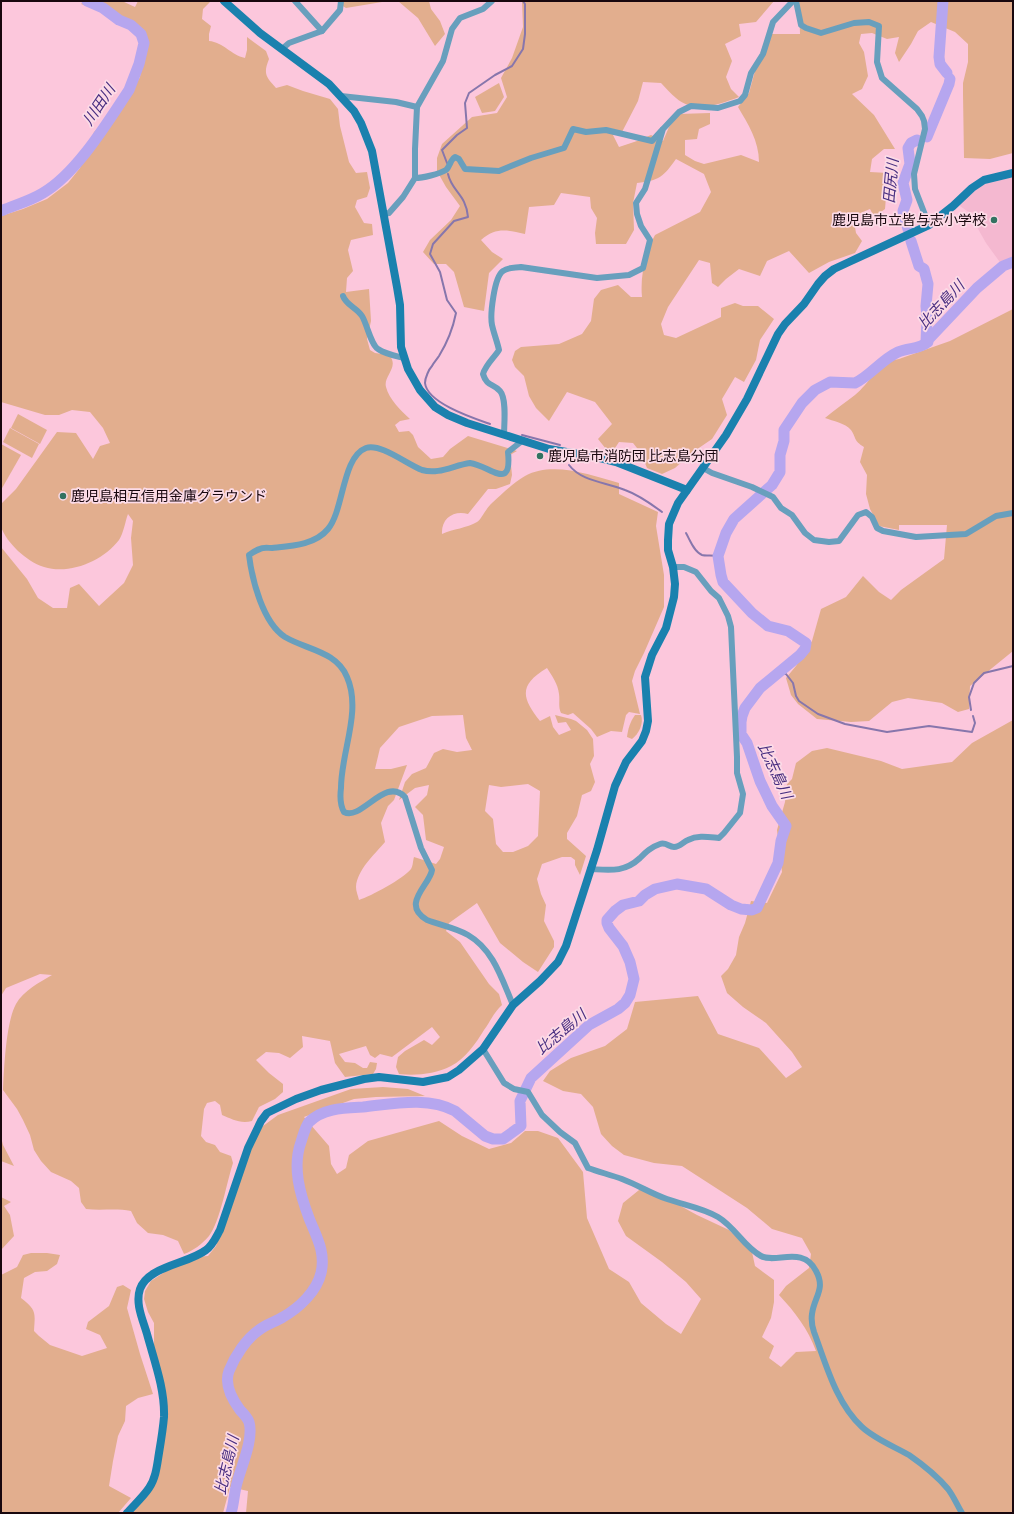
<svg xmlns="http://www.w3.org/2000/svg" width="1014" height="1514" font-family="Bitter,'Noto Sans JP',serif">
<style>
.built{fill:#f4b8d0}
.green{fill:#e2ae8e;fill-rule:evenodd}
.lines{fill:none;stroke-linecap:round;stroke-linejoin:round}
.stream{stroke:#8776ac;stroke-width:2}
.river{stroke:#b6a6ef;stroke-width:11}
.street{stroke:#689fbd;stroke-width:6}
.secondary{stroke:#1a81ae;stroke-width:8}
.poi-dot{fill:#327261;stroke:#fcdbe7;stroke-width:1.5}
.labels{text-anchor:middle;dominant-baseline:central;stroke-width:3.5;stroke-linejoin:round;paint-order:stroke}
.poi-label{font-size:14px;fill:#18070e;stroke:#fcdbe7;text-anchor:start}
.water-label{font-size:15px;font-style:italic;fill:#482e80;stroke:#fcdbe7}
</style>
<rect width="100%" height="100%" fill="#fcc7dc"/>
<!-- built -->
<polygon class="built" points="1013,177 1013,260 1002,265 986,243 977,227 973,212 970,213 960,206 960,203 982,185"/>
<!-- green -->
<g class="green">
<path d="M84,1H122L135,7L138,1H209L210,2L203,9L202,19L211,26L209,34V41C223,42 231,55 245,58L247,50V37L266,51L269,59C263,74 266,77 276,88L287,85L303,91L330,99L338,109L340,126L349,162L356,173L367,172L370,188L367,197L357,200L355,207L364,223L372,224L373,235L351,240L348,250L353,271L347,278L346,292L369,289L371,321L367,339L370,350L375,353L389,355C400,367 383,376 386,387C389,399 401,411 410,419L400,421L395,425L399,432L409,431L413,435L418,447L431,459L443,457L450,449L468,436L517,451L510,455L512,475L510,484L496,489H488L468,514C454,510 441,518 442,534C453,529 467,528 477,522C481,520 486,508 492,503C502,494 513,483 525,476C553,461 590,475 619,483V494L658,512L656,526L664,575V607L644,653L635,671L632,681L640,714L629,712L626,715L622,732L611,731L597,737L591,729L573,713L568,715L561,713C558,707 560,701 559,694C558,684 552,676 547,668C519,685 521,697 540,721L550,716L553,727L559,735L571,730L566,722L558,723L555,715L571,719L576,721L587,730L593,739L594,756L590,764L595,782L591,791L582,795L577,816L567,833V839L586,856L580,875L575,865V860L571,857H562L542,864L537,879L541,894L546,905L544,921L554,941V947L538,972L523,962L500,943L477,903L449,923L446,931L460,942L489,984L499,994L502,1005C494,1012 490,1022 484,1030C476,1043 465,1059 451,1066C435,1074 416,1076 399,1074L396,1067L398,1057L405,1051L424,1040L432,1045L440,1037L432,1027L392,1057L380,1054L375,1058L370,1055L366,1046L339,1054L345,1062L355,1063L363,1068H367L370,1062L377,1063L376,1069L373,1074L345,1077L335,1063L330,1041L302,1036L303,1047L290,1058L279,1053L266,1052L256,1060L269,1073L283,1084V1092L275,1099L259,1107L252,1121C240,1124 232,1119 222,1115L220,1105L215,1101L207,1103L204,1109L201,1136L206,1142L215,1145L220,1152L231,1156L233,1163C227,1181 220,1222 209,1236C202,1244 193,1251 184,1254L178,1241L163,1235L148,1233L137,1223L131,1211C116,1208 101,1211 86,1209L81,1202L79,1188L71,1181L51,1172L41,1161L34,1150L30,1135L23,1120L17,1109L3,1090C4,1068 6,1022 16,1004C23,991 40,982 52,975L40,974L6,988L1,996V547L27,579L38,598L53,608H67L70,588L79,584L99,606L124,583L133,565L131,538L133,521L128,514C125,522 124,532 119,540C103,561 70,575 44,567C34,564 26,558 18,551C12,545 3,535 1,526C0,519 1,511 1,504L16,489L57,432L76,433L93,459L100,446L110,443L103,428L90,412L72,410L59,415H45L1,402V216L23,209L47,199L68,183L80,168L94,132L126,102L140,77L144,50L139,31L130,21L81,4ZM463,715L466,738L472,750L457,752L443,749L434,753L426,768L412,774L405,782L399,800L415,788L429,785L427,795L415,807L423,815L426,840L444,847L440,859L436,864L414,857C413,860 413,866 411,869C403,879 371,896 359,900C358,896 356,891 356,887C357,870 374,855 385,842L381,823L388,806L394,800L407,765L391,769H375L380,748L399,727L432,716ZM528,784L540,791L538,836L528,846L513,852H503L496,844L493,819L485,811L489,785L501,787Z"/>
<polygon points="339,1 429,1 431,9 440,21 445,34 435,46 418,18 398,1 382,2 346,8 341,5"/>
<path d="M522,1H774L756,22L739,24L741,36L725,44L732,61L726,77L731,89L739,97C720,104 694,114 676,98C671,94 666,88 661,83L643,82L638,101L622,132L613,135L619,147L637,141L651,135L663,141L669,127L679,114L710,113V124L699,129L697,139L685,140V155L695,161L704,164L741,155L759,162C759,141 748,124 738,107L749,93L758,60L767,34H800L799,1H1013V153L990,159L964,158L963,94V83L968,62V44L955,32L931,22L918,31L911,44L899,62L895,53L899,37L887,39L872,33L861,34L859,43L864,52L868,76L862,89L852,94L874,115L895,149H884L872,159L870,172L888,173L885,209L874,217L870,209L853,216L856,233L862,241L855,253L829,262L809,273L789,251L767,261L760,276L739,269L726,279L718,287L712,283L710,263L699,260L668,307L661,324L664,335L676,338L721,317V308L735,303L743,306H758L774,319L760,340L756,360L744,382L735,377L722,399L727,415L712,439L693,452L675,468L662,474L647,468L641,453L633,443L619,442L613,451L606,449L598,439L612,424L595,402L567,392L549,421L536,408L529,396L524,376L515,367L512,360L515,351L521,347L559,344L582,334L591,321L594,299L601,290L618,285L631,297H642C640,276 645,254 655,235L700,212L711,192L704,174L676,159C664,176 659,181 637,183L633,203L634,230L626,244H596L595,233L597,218L591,208L590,197L561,193L554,205L529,207L525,234C507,230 496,227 481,240L492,252L503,259L489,273L484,311L464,307L454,272L446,264H434L423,252L430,240L451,220L460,206L446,187L437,171V158L442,144L472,117L497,113L507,97L501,78L512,58L523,27Z"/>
<polygon points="499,83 504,97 495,111 482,113 475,97"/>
<path d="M1013,309V651L970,686L969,709L958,712L942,703L908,698L892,702L869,721L851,722L817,719L798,704L791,695L786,678L796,666L812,641L821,609L846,597L863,576L879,592L891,600L901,590L944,559L947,525H899V530L879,526L870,509L866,494L867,475L860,462L864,447C853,440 857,439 851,430C845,423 833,421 825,418C834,410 845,403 855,395C869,384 878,362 899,359L950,341Z"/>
<polygon points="18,414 47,430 40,444 11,428"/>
<polygon points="10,428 39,444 32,458 3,442"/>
<polygon points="1,444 21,455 1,490"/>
<path d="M635,715H641C644,723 639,734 632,739L627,737C628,729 630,722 635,715Z"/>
<path d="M1013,720V1513H246L248,1491L230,1487L223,1513H132L149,1494L165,1432L154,1351V1323L148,1312L144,1299L145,1291L151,1281L186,1258L208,1256L216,1246L233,1200L253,1142L263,1126L278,1115L351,1089L383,1087L408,1089L425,1096L376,1097L354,1099L304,1117L329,1146L331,1164L337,1174L346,1168L349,1155L368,1141L439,1121L462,1136L489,1149L511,1143L525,1131H538L558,1138L583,1172L587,1218L609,1269L629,1282L641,1303L666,1324L681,1334L701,1299L686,1282L662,1262L626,1236L618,1221L623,1203L644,1186L697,1215L729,1230L752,1252L755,1266L774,1280V1302L771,1318L762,1337L774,1346L769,1358L781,1367L796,1352L816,1351C808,1329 795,1312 779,1295L786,1286L809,1268L811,1254L802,1238L772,1229L747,1208L682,1166L654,1163L624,1155L612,1146L601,1134L593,1107L581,1094L563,1091L543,1081L550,1071L571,1058L605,1046L627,1029L635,1002L698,996L718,1034L759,1048L786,1078L802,1067L792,1052L766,1023L743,1007L727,993L721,976L728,969L736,955L739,937L745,923L751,901L767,903L782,872L777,830L785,802L787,784L792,779L796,763L812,751L827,748L881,761L902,769L952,762L972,743Z"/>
<polygon points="1,1137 3,1145 14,1166 1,1161"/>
<polygon points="1,1197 11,1202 4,1206 10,1215 14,1236 1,1250"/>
<path d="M31,1253H47L60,1255L57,1264L47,1271L35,1272L24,1278L21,1298C37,1310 35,1313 34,1331L39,1336L50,1345L82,1356L107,1348L100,1335L86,1329L88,1322L109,1306L117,1287L123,1285L131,1290L127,1308L140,1354L153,1394L138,1398L126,1406L125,1421L118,1436L113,1461L109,1486L131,1498L118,1513H1V1275L17,1267L23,1255Z"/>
</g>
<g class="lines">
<!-- stream -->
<g class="stream">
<polyline points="447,163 442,150 457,135 467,128 465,103 469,93 495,75 512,66 523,49 525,34 525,4 523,1"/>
<path d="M448,174C452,192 466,194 468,217L454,221L433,244L430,254L440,272L447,300L456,313C453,328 447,343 439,356C437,359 434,362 432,366C429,369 425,378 425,383C427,403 473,418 490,424"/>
<polyline points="522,435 560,445"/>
<path d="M569,465C582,482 606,482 625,490C639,495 650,503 662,512"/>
<path d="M686,533C690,540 694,552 702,555C705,556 714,555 718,556"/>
<polyline points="779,673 786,674 793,683 796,696 799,701 818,714 845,724 887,732 929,726 972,732 975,723 973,716"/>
<polyline points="971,710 969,697 974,683 984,673 1013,666"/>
</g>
<!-- river -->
<g class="river">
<polyline points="943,1 939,57 940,64 947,73"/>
<polyline points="927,137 949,84 950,79"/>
<path d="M1,211C15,205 30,201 43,193C77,173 107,123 129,90L139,64L144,43L141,34L131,25L119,20L103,8L87,1"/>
<polyline points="908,229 903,211 907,200 903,183 910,164 908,148 911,143 917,140"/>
<polyline points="911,241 919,266 924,269 928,284 926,306 927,318 926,342"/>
<path d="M231,1513C234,1504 234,1493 237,1483C241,1467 254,1439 249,1422C247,1417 243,1413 240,1410C232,1399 224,1384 229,1371C235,1356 246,1339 259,1330C266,1324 275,1322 283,1317C299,1308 317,1291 321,1273C326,1252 316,1236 309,1218C300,1194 292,1167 301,1142C303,1136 305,1127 309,1122C323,1108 345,1108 363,1107C392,1104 428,1096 455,1111L485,1136L493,1139H503L521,1126L520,1101L531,1078L589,1025L618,1009L625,1003L630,995L634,979L630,962L623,946L609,928L607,923V920L615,911L623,905L639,901L645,895L655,889L677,884L706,889L731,905L741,909L752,910L757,908L778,863L781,841L786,826L772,806L760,781L747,743L741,734V722L742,716L745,708L760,688L800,655L805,649L806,643L788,631L768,626L752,613L723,582L721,575L718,556L726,533L734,519L772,485L780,472V455L784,441V430L802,403L815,390L830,382L855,383C870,376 881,360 898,352C909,347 918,350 928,342H926L977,288L1003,266L1013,262"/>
</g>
<!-- street -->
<g class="street">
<polyline points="295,1 322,31"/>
<polyline points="796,1 801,25 806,28 821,33 854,23 869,22 879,26 877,62 882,78 917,109 922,116 924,121 925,129 914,174 915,189 929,225"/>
<polyline points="282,49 289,43 322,31 340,10 341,1"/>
<polyline points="341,96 396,102 417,107"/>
<path d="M415,178C423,178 439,174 446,170C450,167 450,160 455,157L459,159L465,169L499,171L531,158L564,148L573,129L586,132L606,130L652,141L662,130"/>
<polyline points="384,214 389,213 403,197 415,178 415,149 417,107 443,61 452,29 460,18 483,9 492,1"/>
<path d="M343,296C346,305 357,308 362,316C367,324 371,345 378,349C385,354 396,356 404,358"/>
<path d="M504,435C504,425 507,399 500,391C493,383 487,387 483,374C486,364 494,358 499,350C497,341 494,334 492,325C490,315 494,277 503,271C508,267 515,268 521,267L597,278L629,275L643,268L650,240L641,226L637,214L636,203L645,189L663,129L679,112L691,106L718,108L740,101L745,95L751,73L763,54L773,22L793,1"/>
<polyline points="703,468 712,473 752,487 773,497 781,508 792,515 805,533 814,540 829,542 839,541 858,515 866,512 872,517 877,528 883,531 916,537 966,534 996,516 1013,513"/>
<path d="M590,869C609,870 624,873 640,858C646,852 651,847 660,844C666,842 669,847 674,847C680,847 683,842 688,840C698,835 708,837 719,838L724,833L740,813L743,794L737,773V757L731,627L728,616L719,598L711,591L696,572L684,567H673"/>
<path d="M513,1005C502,980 494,950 468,935C456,928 440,925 427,920C400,904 430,885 432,870L421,848L405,797C385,776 362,821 344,812C340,805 340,796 341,788C341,752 362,711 347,677C336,651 307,650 285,637C263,623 252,580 249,555C252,553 256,550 260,549C263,547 268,548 272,548C291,546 315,545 328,529C344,510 342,457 366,448C381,443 408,465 422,470C439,475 454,465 470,463C491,466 512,492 508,452L522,441"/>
<path d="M483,1049L504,1083L514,1089L528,1092L542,1115L560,1132L575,1143L588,1168C599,1172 611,1175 622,1179C638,1185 652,1194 667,1199C684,1205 703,1208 718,1217C735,1227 744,1247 761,1256C776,1264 803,1245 816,1271C826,1289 814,1297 812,1314C811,1321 812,1326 814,1332C826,1364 836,1403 862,1427C875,1439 893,1446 909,1455C922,1464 938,1477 948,1489C954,1497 957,1505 962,1513"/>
</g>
<!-- secondary -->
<g class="secondary">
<polyline points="224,1 260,33 329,84 354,111 361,123 372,151 397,287 400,305 401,347 408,369 420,390 435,407 448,415 467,423 549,449 596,457 616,462 687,490"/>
<path d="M127,1513C134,1505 143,1497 149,1488C156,1478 157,1465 159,1453C161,1441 163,1429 164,1417C165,1389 154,1360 147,1334C143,1320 135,1304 140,1289C148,1266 188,1264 206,1250C213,1245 216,1237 220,1230L248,1148L261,1121L267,1113L296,1099L321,1090L364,1079L379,1077L423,1082L448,1077L459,1070L483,1049L513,1005L540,981L558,962L566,946L597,850L615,786L626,762L642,741L646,731L648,721L645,677L652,655L666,628L674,597L675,584L673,567L668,550V540L669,524L678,503L726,435L747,399L778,334L785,324L804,304L818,284L825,276L834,269L849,262L929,225L953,206L972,188L984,180L1013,173"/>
</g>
</g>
<!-- markers -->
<g class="poi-dot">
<circle cx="994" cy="220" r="4"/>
<circle cx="540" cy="456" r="4"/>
<circle cx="63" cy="496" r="4"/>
</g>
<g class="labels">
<!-- poi labels -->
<g class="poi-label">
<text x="986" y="220" text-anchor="end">鹿児島市立皆与志小学校</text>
<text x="548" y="456">鹿児島市消防団 比志島分団</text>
<text x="71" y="496">鹿児島相互信用金庫グラウンド</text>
</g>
<!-- water labels -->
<g class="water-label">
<text transform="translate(99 105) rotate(-56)">川田川</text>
<text transform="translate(891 181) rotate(-85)">田尻川</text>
<text transform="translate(941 305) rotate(-47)">比志島川</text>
<text transform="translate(775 771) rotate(65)">比志島川</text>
<text transform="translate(561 1032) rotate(-40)">比志島川</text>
<text transform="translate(227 1465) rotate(-77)">比志島川</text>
</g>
</g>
<!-- border -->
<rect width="1014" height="1514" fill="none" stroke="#18070e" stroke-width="4"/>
</svg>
